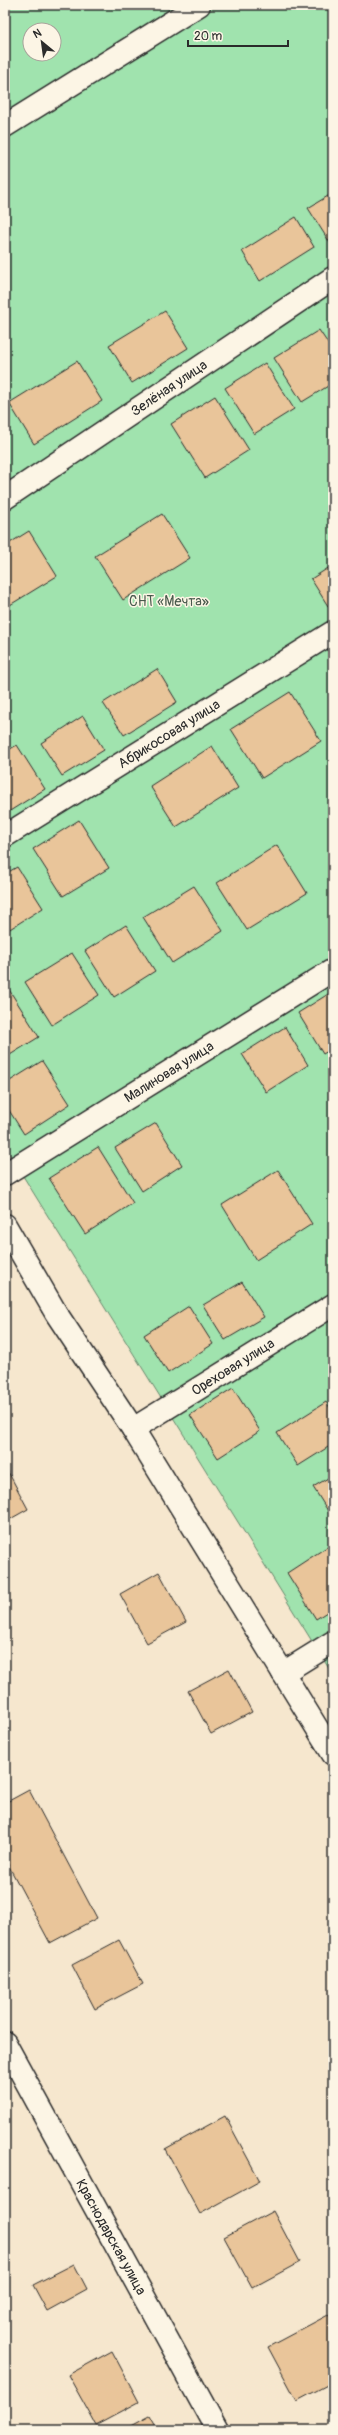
<svg xmlns="http://www.w3.org/2000/svg" width="338" height="2435" font-family="Pangolin,sans-serif">
<style>
.green{fill:#a0e3ae;stroke:#66876c;fill-rule:evenodd}
.building{fill:#e9c59a;stroke:#2b2b2b}
.lines{fill:none;stroke-linecap:round;stroke-linejoin:round}
.minor-casing{stroke:#2b2b2b;stroke-width:25}
.minor{stroke:#fcf5e5;stroke-width:22}
.labels{text-anchor:middle;dominant-baseline:central;stroke-width:3;stroke-linejoin:round;paint-order:stroke}
.street-label{font-size:14px;fill:#2b2b2b;stroke:#fcf5e5}
.park-label{font-size:14px;fill:#48594c;stroke:#fcf5e5}
</style>
<rect width="100%" height="100%" fill="#f6e7ce"/>
<filter id="ink" filterUnits="userSpaceOnUse"><feTurbulence type="fractalNoise" baseFrequency=".025" numOctaves="2"/><feDisplacementMap in="SourceGraphic" scale="8" xChannelSelector="R" yChannelSelector="G"/><feConvolveMatrix kernelMatrix="1 2 1 2 8 2 1 2 1" color-interpolation-filters="sRGB"/></filter>
<g filter="url(#ink)">
<!-- green -->
<path class="green" d="M5,5H333V1675L5,1147ZM30,30H54V54H30Z"/>
<!-- building -->
<g class="building">
<polygon points="333,193 333,241 330,243 308,208"/>
<polygon points="296,217 314,247 260,281 242,251"/>
<polygon points="165,311 188,348 132,383 109,345"/>
<polygon points="319,330 333,351 333,383 302,402 274,358"/>
<polygon points="77,361 102,401 34,444 9,403"/>
<polygon points="265,363 294,409 254,434 225,388"/>
<polygon points="215,396 249,450 205,478 171,424"/>
<polygon points="162,514 190,558 123,600 95,556"/>
<polygon points="29,531 57,576 5,608 5,546"/>
<polygon points="333,565 333,603 328,606 311,579"/>
<polygon points="157,669 177,702 124,735 103,703"/>
<polygon points="290,692 321,741 262,778 231,729"/>
<polygon points="83,716 104,750 62,776 41,743"/>
<polygon points="17,745 45,789 5,814 5,752"/>
<polygon points="212,746 238,788 176,827 150,786"/>
<polygon points="79,820 109,868 63,896 33,849"/>
<polygon points="277,845 307,893 247,930 217,883"/>
<polygon points="17,867 43,908 5,932 5,874"/>
<polygon points="194,886 223,931 172,963 143,917"/>
<polygon points="126,925 155,971 114,997 85,951"/>
<polygon points="72,953 99,995 52,1025 25,982"/>
<polygon points="8,988 39,1037 5,1058 5,990"/>
<polygon points="333,991 333,1048 323,1054 298,1013"/>
<polygon points="285,1027 308,1065 266,1092 242,1054"/>
<polygon points="42,1061 70,1104 24,1134 5,1104 5,1084"/>
<polygon points="156,1123 182,1165 142,1191 115,1148"/>
<polygon points="98,1147 133,1203 85,1234 49,1178"/>
<polygon points="278,1170 312,1224 256,1260 222,1205"/>
<polygon points="242,1282 264,1317 225,1340 203,1305"/>
<polygon points="189,1306 213,1344 168,1373 144,1335"/>
<polygon points="233,1388 260,1431 218,1458 190,1415"/>
<polygon points="326,1402 333,1412 333,1444 298,1466 277,1433"/>
<polygon points="5,1466 28,1509 5,1522"/>
<polygon points="333,1475 333,1519 313,1487"/>
<polygon points="333,1543 333,1608 316,1619 287,1573"/>
<polygon points="159,1572 186,1622 147,1643 120,1594"/>
<polygon points="229,1669 252,1712 211,1734 188,1691"/>
<polygon points="29,1790 97,1918 50,1943 5,1859 5,1803"/>
<polygon points="119,1940 143,1984 95,2009 72,1965"/>
<polygon points="225,2116 260,2181 200,2214 165,2149"/>
<polygon points="273,2211 300,2262 252,2288 224,2237"/>
<polygon points="74,2264 87,2289 47,2311 33,2285"/>
<polygon points="330,2314 333,2320 333,2382 297,2401 268,2347"/>
<polygon points="112,2351 139,2402 96,2425 68,2375"/>
<polygon points="149,2416 157,2430 123,2430"/>
</g>
<g class="lines">
<!-- minor casing -->
<g class="minor-casing">
<g id="minor">
<polyline points="5,126 199,5"/>
<polyline points="5,498 333,278"/>
<polyline points="5,836 333,632"/>
<polyline points="5,1174 333,970"/>
<polyline points="5,1225 56,1313 133,1429 333,1754"/>
<polyline points="133,1429 333,1305"/>
<polyline points="283,1673 333,1642"/>
<polyline points="5,2043 217,2430"/>
</g>
</g>
<!-- minor -->
<use href="#minor" class="minor"/>
</g>
</g>
<g class="labels">
<!-- street labels -->
<g class="street-label">
<text transform="translate(169 388) rotate(-34)">Зелёная улица</text>
<text transform="translate(169 734) rotate(-32)">Абрикосовая улица</text>
<text transform="translate(169 1072) rotate(-32)">Малиновая улица</text>
<text transform="translate(233 1367) rotate(-32)">Ореховая улица</text>
<text transform="translate(111 2237) rotate(61)">Краснодарская улица</text>
</g>
<!-- park labels -->
<g class="park-label">
<text x="169" y="601">СНТ «Мечта»</text>
</g>
</g>
<!-- margin -->
<rect width="338" height="2435" fill="none" stroke="#fcf5e5" stroke-width="20"/>
<rect x="10" y="10" width="318" height="2415" fill="none" stroke="#2b2b2b" stroke-width="1.5" filter="url(#ink)"/>
<!-- north arrow -->
<g transform="translate(42 42) rotate(331)"><circle r="19" fill="#fcf5e5" stroke="#a8a49b"/>
<path d="M0-3L7 15L0 10L-7 15Z" fill="#2b2b2b"/>
<text y="-6" font-size="11" font-weight="bold" text-anchor="middle" fill="#2b2b2b">N</text>
</g>
<!-- scale -->
<path d="M188 40v6h100v-6" fill="none" stroke="#2b2b2b" stroke-width="2"/>
<text x="194" y="40" font-size="12" fill="#2b2b2b" stroke="#fcf5e5" stroke-width="3" paint-order="stroke">20 m</text>
</svg>
